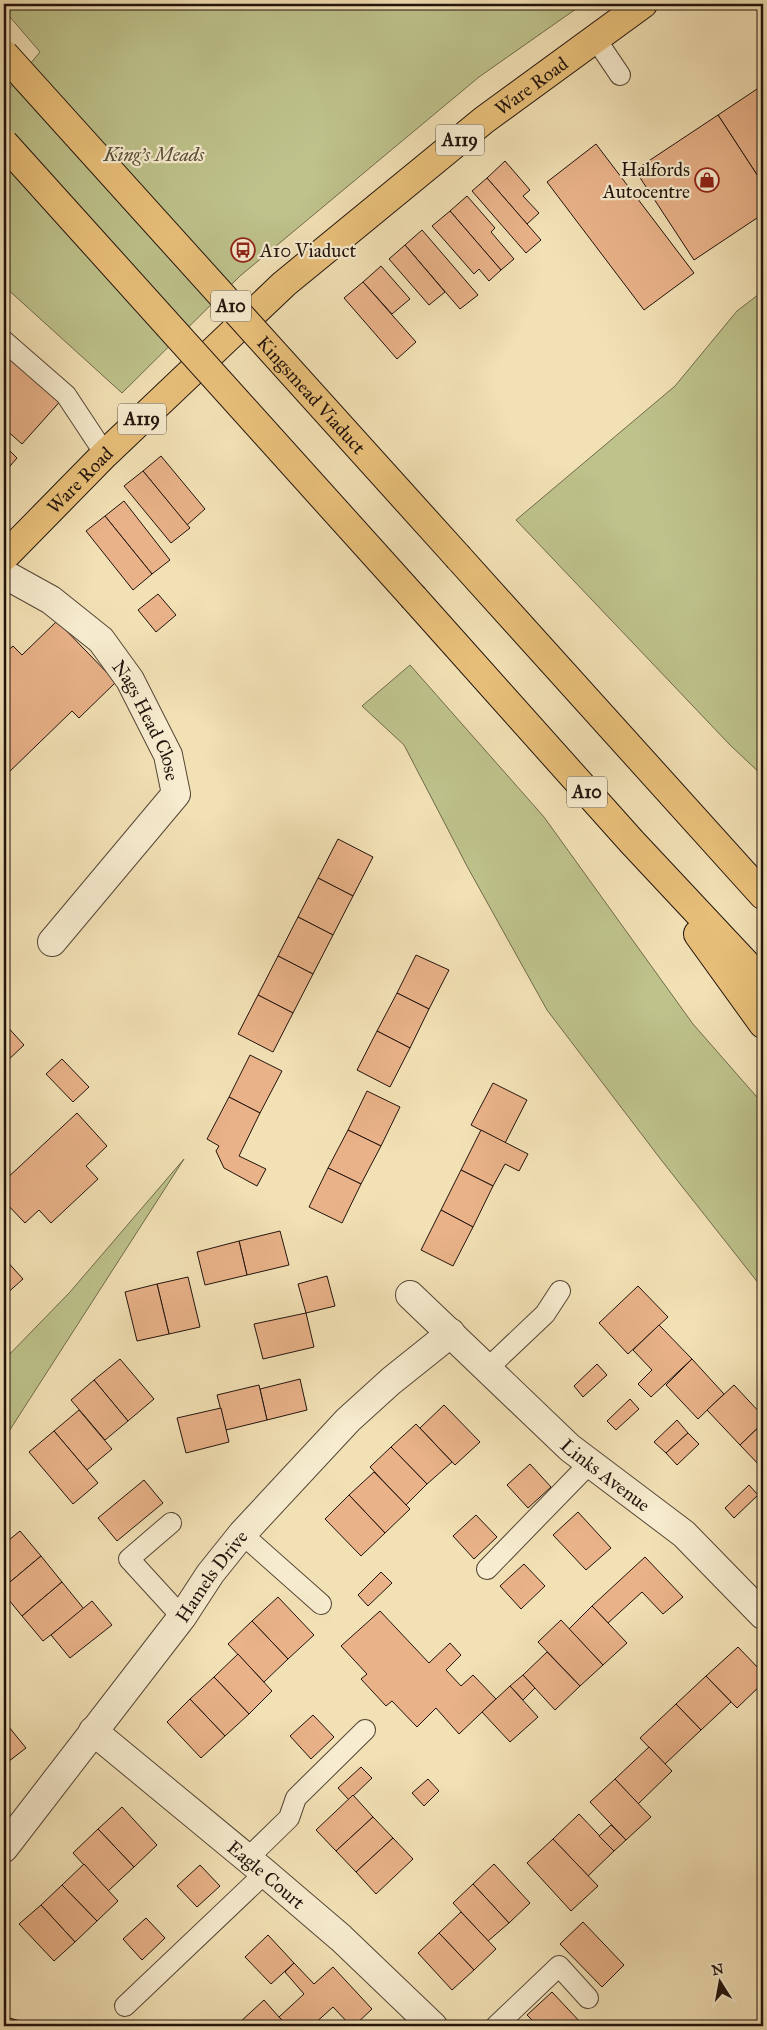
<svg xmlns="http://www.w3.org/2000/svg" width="767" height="2030" font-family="'IM FELL Great Primer',serif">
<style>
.green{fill:#bec28b;stroke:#706a4c}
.building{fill:#e9b289;stroke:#21130c}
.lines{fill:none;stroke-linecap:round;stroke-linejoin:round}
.service-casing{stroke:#554636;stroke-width:22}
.minor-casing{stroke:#554636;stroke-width:30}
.primary-casing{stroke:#21130c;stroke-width:30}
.trunk-casing{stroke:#21130c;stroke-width:30}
.service{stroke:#f7eccf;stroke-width:20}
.minor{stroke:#f7eccf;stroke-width:28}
.primary{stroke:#e9c07a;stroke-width:28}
.trunk{stroke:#e9c07a;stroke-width:28}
.trunk-bridge-casing{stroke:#21130c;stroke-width:30;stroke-linecap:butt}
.trunk-bridge{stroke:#e9c07a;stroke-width:28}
.labels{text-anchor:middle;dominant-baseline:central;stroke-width:4.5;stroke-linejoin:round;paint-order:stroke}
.shield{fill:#f7eccf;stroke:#615446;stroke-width:1}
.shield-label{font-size:18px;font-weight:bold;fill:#21130c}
.street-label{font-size:19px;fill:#21130c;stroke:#f7eccf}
.park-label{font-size:19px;font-style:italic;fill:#585038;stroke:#f7eccf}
.poi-label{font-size:19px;fill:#21130c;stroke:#f7eccf;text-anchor:end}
</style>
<rect width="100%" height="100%" fill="#f2e1b5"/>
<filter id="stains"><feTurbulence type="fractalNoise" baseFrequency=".004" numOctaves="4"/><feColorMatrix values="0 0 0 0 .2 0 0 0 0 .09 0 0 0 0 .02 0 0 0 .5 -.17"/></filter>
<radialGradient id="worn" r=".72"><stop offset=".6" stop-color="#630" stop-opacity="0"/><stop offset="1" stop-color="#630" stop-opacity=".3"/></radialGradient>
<!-- green -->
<g class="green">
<polygon points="4,4 583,4 479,77 240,276 122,393 4,286 4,95 40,52 4,10"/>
<polygon points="763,291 763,776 730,745 516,520 675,386 737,311"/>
<polygon points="410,665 544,817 693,1024 763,1104 763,1289 662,1161 547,1010 468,868 404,745 362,706"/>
<polygon points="184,1159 4,1439 4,1360 70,1292"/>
</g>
<!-- building -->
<g class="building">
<polygon points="763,85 763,184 718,115"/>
<polygon points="718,115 763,184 763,214 694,260 635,170"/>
<polygon points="596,144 694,273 644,310 547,182"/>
<polygon points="505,161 530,190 523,196 539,213 527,224 487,178"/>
<polygon points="487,178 541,240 526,253 472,191"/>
<polygon points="467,196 495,228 491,232 514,259 501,270 450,211"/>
<polygon points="450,211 501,270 489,281 479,269 474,274 432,226"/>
<polygon points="422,230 478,295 460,309 405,245"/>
<polygon points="405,245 445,292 429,305 389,259"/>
<polygon points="381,266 410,299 392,314 363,282"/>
<polygon points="363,282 416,342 397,359 344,298"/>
<polygon points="13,352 64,397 22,444 4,428 4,362"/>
<polygon points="4,445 17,458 4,473"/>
<polygon points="161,456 205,509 187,525 143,471"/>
<polygon points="143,471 190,528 171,543 124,486"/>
<polygon points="124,501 170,560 152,574 105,516"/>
<polygon points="105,516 152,574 133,590 86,531"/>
<polygon points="158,594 176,615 156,632 138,610"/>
<polygon points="57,621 116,682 79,718 72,711 4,777 4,654 13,646 22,655"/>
<polygon points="338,839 373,857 353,896 318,878"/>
<polygon points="318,878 353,896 333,935 298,917"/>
<polygon points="298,917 333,935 313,974 278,956"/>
<polygon points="416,955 449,970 429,1009 397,993"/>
<polygon points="278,956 313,974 293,1013 258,995"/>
<polygon points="397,993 429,1009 410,1048 377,1031"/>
<polygon points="258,995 293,1013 273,1052 238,1034"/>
<polygon points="4,1023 24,1045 4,1064"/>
<polygon points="377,1031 410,1048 390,1087 357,1070"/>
<polygon points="250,1055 282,1071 260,1113 229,1097"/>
<polygon points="62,1059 89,1087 73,1102 46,1074"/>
<polygon points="493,1083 527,1100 505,1143 471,1125"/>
<polygon points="367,1091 400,1107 381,1146 348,1130"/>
<polygon points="229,1097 260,1113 239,1156 266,1169 257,1186 224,1168 216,1151 219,1146 207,1139"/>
<polygon points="77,1113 107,1146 86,1166 98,1179 51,1223 39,1210 25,1223 4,1201 4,1181"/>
<polygon points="348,1130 381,1146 361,1184 328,1168"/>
<polygon points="481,1130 528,1154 519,1171 505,1164 493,1186 461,1170"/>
<polygon points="328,1168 361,1184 342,1223 309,1207"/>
<polygon points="461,1170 493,1186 473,1227 441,1210"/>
<polygon points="441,1210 473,1227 453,1266 421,1250"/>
<polygon points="280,1231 289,1265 247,1275 239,1241"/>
<polygon points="239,1241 247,1275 205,1285 197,1252"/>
<polygon points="4,1258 23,1279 4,1296"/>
<polygon points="327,1276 335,1306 306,1313 298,1284"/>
<polygon points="188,1277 200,1327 169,1334 157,1284"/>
<polygon points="157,1284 169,1334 137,1341 125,1292"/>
<polygon points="638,1286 668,1317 628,1354 599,1323"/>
<polygon points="306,1313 314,1347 263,1359 254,1324"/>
<polygon points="659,1325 692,1359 651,1397 638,1384 652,1370 633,1350"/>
<polygon points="120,1359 154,1399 128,1421 94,1380"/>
<polygon points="692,1359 724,1394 698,1419 666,1385"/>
<polygon points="597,1364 607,1375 583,1397 574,1386"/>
<polygon points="300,1379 307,1410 267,1420 260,1389"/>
<polygon points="94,1380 128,1421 105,1440 71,1400"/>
<polygon points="259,1385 267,1420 226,1430 217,1395"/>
<polygon points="734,1385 763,1416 763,1423 740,1445 707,1410"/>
<polygon points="630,1399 639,1409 616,1430 607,1421"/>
<polygon points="444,1405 480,1442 455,1465 420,1428"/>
<polygon points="221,1408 229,1442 186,1453 177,1418"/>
<polygon points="79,1410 112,1449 87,1470 54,1431"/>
<polygon points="677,1420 688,1433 666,1453 654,1442"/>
<polygon points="763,1423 763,1469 740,1445"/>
<polygon points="416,1424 452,1462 427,1484 391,1447"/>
<polygon points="54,1431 98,1483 73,1504 29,1452"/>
<polygon points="688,1433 699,1444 677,1465 666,1453"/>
<polygon points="391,1447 427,1484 406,1505 370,1467"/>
<polygon points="530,1464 551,1487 528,1508 507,1485"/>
<polygon points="374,1472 410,1509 385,1533 349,1495"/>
<polygon points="144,1480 163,1503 117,1541 98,1518"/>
<polygon points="749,1485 758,1495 734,1518 725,1508"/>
<polygon points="349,1495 385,1533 361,1556 325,1519"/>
<polygon points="578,1512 611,1548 586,1570 553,1535"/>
<polygon points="476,1515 497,1537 474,1559 453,1536"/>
<polygon points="20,1531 41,1556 4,1587 4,1544"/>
<polygon points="41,1556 62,1582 22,1616 4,1594 4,1587"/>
<polygon points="645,1557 683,1597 663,1614 642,1592 608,1623 592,1606"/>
<polygon points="524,1564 545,1586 521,1609 500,1586"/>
<polygon points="381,1572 392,1583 368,1606 358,1595"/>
<polygon points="62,1582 84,1609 43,1641 22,1616"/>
<polygon points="278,1597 314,1635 288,1659 252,1621"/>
<polygon points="92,1601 112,1625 70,1658 51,1635"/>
<polygon points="592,1606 627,1643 603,1665 569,1629"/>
<polygon points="380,1611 429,1663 450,1643 461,1655 446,1670 461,1686 473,1675 496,1699 459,1734 436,1708 417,1727 392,1701 386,1706 361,1679 367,1674 341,1646"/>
<polygon points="561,1620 603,1665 580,1686 538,1642"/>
<polygon points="252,1621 288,1659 264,1682 228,1644"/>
<polygon points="738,1647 763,1673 763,1683 737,1708 706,1676"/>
<polygon points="547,1652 580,1686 555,1710 523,1675"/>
<polygon points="238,1654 272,1691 249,1714 214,1677"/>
<polygon points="523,1675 535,1688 523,1700 510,1686"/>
<polygon points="706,1676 731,1702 701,1730 676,1704"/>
<polygon points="214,1677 249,1714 225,1736 190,1699"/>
<polygon points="510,1686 538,1717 510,1742 482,1712"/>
<polygon points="190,1699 225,1736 201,1758 167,1722"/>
<polygon points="676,1704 701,1730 665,1764 640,1738"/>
<polygon points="313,1715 334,1737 311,1759 290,1736"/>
<polygon points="4,1721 26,1748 4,1765"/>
<polygon points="649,1747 672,1771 638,1804 615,1779"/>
<polygon points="361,1767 372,1778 349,1800 338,1788"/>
<polygon points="428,1779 439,1791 424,1806 412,1793"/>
<polygon points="615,1779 651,1817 626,1840 590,1802"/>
<polygon points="353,1795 373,1817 336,1851 316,1830"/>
<polygon points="122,1807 157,1845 134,1867 98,1829"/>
<polygon points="579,1814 614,1851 588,1876 553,1839"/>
<polygon points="373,1817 393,1838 356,1872 336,1851"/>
<polygon points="611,1825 626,1840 614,1851 599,1836"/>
<polygon points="98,1829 134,1867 108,1891 73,1853"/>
<polygon points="393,1838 413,1859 376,1894 356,1872"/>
<polygon points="553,1839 598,1886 571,1911 527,1863"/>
<polygon points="84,1864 118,1901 97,1921 62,1885"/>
<polygon points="494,1864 530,1903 509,1923 473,1884"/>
<polygon points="200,1865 220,1886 197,1907 177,1886"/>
<polygon points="473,1884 509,1923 488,1941 453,1903"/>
<polygon points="62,1885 97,1921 75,1942 41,1905"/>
<polygon points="41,1905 75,1942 54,1961 19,1924"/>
<polygon points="461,1912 496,1949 474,1970 439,1933"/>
<polygon points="146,1918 165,1938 142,1960 123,1939"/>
<polygon points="583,1922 624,1965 602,1987 560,1944"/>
<polygon points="439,1933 474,1970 452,1990 418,1953"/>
<polygon points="268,1935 294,1963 271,1984 245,1957"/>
<polygon points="294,1963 314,1984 333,1967 372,2009 354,2026 351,2026 333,2007 312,2026 288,2026 279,2017 304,1994 285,1972"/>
<polygon points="552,1992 583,2025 582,2026 538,2026 527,2015"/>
<polygon points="264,2000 279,2017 288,2026 244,2026 240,2022"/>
<polygon points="4,2016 13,2019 11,2026 4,2026"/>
<polygon points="13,2019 39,2026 11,2026"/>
</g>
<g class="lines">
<!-- service casing -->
<g class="service-casing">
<g id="service">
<polyline points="595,38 620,75"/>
<polyline points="4,341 66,395 105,454"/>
<polyline points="487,1369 545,1314 560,1291"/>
<polyline points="171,1523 129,1559 182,1617"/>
<polyline points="242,1534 321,1604"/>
<polyline points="487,1569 590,1463"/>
<polyline points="247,1859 289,1818 296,1798 365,1730"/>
<polyline points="125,2006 265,1873"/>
<polyline points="496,2026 559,1966 588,1998"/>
</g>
</g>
<!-- minor casing -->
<g class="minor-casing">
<g id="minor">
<path id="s1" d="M4,574L51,600L101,640L130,680L168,755L176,794L52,942"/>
<path id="s2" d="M410,1295L570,1448L684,1534L763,1615"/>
<path id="s3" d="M93,1731L265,1873L341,1938L433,2026"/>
<path id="s4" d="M4,1848L182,1617L210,1574L242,1534L348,1420L391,1381L451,1333"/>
</g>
</g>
<!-- primary casing -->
<g class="primary-casing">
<g id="primary">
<path id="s5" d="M4,557L105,454L284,284L484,120L643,4"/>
</g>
</g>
<!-- trunk casing -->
<g class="trunk-casing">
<g id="trunk">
<polyline points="459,558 763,895"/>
<polyline points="414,598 632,842 763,982"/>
<polyline points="698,934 763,1024"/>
</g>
</g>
<!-- service -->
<use href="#service" class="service"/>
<!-- minor -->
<use href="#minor" class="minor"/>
<!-- primary -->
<use href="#primary" class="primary"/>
<!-- trunk -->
<use href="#trunk" class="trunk"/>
<!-- trunk-bridge casing -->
<g class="trunk-bridge-casing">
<g id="trunk-bridge">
<path id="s6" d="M4,54L459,558"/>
<polyline points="4,143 414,598"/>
</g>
</g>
<!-- trunk-bridge -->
<use href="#trunk-bridge" class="trunk-bridge"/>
</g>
<!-- icons -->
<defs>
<g id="shop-ring" transform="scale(1.25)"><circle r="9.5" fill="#f7eccf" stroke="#8f2418" stroke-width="1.5"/><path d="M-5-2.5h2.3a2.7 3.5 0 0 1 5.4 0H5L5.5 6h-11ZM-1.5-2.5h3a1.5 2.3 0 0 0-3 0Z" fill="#8f2418"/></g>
<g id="bus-ring" transform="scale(1.25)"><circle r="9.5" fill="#f7eccf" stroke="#8f2418" stroke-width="1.5"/><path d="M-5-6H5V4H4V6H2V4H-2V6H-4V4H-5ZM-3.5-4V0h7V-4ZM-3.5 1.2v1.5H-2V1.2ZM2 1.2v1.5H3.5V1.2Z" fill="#8f2418"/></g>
</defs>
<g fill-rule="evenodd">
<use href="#shop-ring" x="707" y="180"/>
<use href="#bus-ring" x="243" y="250"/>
</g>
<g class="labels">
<!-- shield labels -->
<g class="shield">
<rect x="436" y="124.5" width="48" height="31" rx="4"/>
<rect x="211" y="290.5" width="40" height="31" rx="4"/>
<rect x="118" y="403.5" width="48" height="31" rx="4"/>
<rect x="567" y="776.5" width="40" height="31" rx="4"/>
</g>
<g class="shield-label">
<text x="460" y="140">A119</text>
<text x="231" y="306">A10</text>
<text x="142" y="419">A119</text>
<text x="587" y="792">A10</text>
</g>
<!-- street labels -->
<g class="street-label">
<text stroke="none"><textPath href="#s5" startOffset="708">Ware Road</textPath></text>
<text stroke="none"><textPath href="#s6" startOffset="459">Kingsmead Viaduct</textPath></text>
<text stroke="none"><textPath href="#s5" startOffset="108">Ware Road</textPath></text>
<text stroke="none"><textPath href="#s1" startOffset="211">Nags Head Close</textPath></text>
<text stroke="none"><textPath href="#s2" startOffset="266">Links Avenue</textPath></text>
<text stroke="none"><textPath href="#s4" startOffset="342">Hamels Drive</textPath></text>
<text stroke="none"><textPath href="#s3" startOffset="225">Eagle Court</textPath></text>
</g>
<!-- park labels -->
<g class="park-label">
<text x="154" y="154">King's Meads</text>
</g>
<!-- poi labels -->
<g class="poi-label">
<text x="690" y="169">Halfords<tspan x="690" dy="22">Autocentre</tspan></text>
<text x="260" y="250" text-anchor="start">A10 Viaduct</text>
</g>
</g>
<!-- margin -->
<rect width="767" height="2030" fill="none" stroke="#f2e1b5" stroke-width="20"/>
<rect x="5" y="5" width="757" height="2020" fill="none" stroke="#21130c" stroke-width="2.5"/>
<rect x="10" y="10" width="747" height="2010" fill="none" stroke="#21130c"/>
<!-- north arrow -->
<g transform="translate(720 1982) rotate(349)" stroke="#f7eccf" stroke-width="4" paint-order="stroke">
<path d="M0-4L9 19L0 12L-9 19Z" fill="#21130c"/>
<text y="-8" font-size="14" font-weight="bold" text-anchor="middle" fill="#21130c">N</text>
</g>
<rect width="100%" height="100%" filter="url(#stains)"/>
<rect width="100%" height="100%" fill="url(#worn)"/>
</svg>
